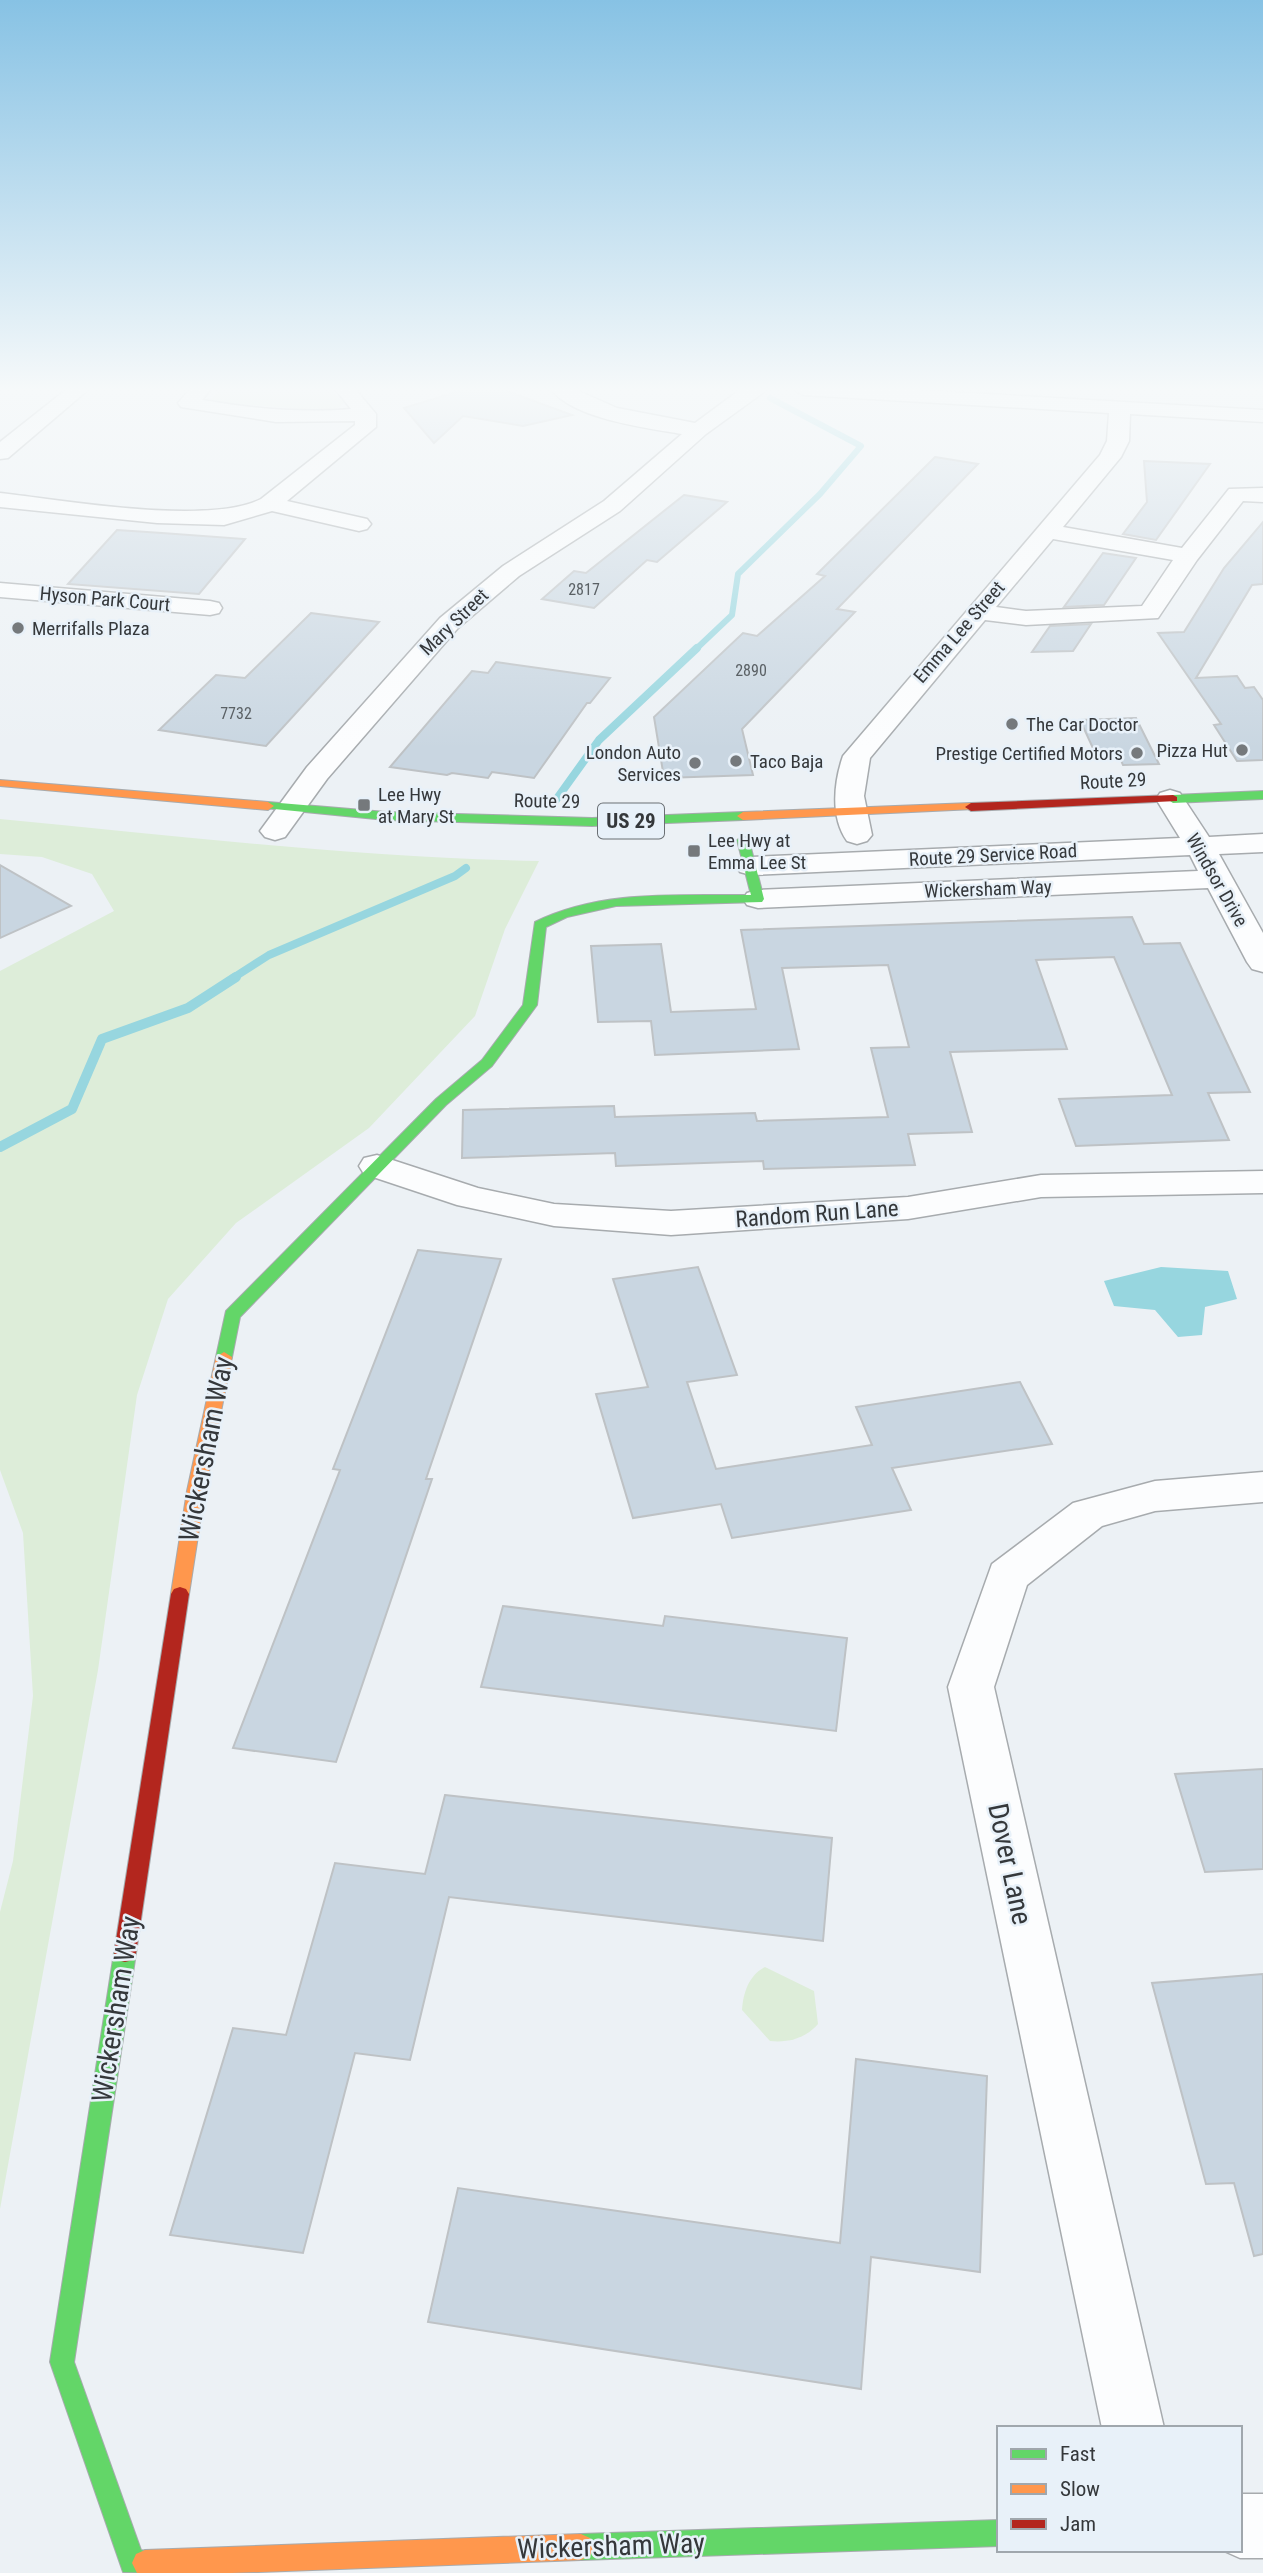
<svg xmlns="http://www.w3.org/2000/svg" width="1263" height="2573" font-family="'Roboto Condensed',sans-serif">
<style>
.green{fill:#ddedd9}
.water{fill:#97d6df}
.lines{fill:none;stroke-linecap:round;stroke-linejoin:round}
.stream-far2{stroke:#97d6df;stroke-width:6}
.stream-far1{stroke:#97d6df;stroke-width:8}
.stream{stroke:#97d6df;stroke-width:10}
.building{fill:#c9d6e1;stroke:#bec2c5;stroke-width:2}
.street-casing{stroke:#a7abae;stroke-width:3}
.fast-casing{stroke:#a7abae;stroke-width:2}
.slow-casing{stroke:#a7abae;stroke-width:2}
.jam-casing{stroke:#a7abae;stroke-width:2}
.street{fill:#fcfdfe;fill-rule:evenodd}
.fast{fill:#63d668;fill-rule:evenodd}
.slow{fill:#ff974d;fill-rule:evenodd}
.jam{fill:#b3261e;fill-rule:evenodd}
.poi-dot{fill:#75797c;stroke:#e8f1f9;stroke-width:2.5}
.labels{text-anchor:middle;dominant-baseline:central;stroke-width:5;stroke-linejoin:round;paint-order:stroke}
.far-number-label{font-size:16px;fill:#5a6064}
.far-street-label{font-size:19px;fill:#35383b;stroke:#e8f1f9}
.far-poi-label{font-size:19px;fill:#35383b;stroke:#e8f1f9;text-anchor:start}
.shield{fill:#e8f1f9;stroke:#6b7074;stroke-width:2}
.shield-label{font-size:21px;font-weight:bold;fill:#35383b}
.street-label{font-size:23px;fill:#35383b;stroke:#e8f1f9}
.near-street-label{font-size:28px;fill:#35383b;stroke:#e8f1f9}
</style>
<rect width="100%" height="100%" fill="#ecf1f5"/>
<!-- green -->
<g class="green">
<polygon points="220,389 329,389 344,402 338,408 321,411 209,401"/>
<path d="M0,819C181,836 358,858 539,861L505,929L475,1016L369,1128L236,1223L168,1299L137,1395L98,1670L0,2209V1912L13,1861L33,1696L23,1533L0,1470V971L114,911L92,874L42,857L0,854Z"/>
<path d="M765,1967L814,1991L818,2024C806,2038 788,2043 770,2041L742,2010C743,1993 749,1975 765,1967Z"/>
</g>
<!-- water -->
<polygon class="water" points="1161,1267 1228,1271 1237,1299 1205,1307 1202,1335 1178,1337 1155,1310 1114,1306 1104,1281"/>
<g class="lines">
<!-- stream-far2 -->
<polyline class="stream-far2" points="695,650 732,615 738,574 820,494 861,446 770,398"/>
<!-- stream-far1 -->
<g class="stream-far1">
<polyline points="553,804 599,740 697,648"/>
<polyline points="233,978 269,955 455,876 466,868"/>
</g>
<!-- stream -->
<polyline class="stream" points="0,1147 72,1109 102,1039 188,1008 236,977"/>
</g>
<!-- building -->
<g class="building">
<polygon points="466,389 501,389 572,415 523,426 463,416 434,443 404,408"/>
<polygon points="935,457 978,464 837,609 855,612 742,729 753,775 664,778 654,717 743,633 757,636 825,576 817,574"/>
<polygon points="1144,461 1210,464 1156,540 1123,534 1147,502"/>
<polygon points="684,495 727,502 657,562 647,560 594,608 542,599 574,571 586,573"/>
<polygon points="1263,522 1263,584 1252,585 1196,678 1237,676 1245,688 1254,687 1263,700 1263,760 1237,761 1214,725 1221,724 1158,633 1184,632 1224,568"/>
<polygon points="117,530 162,533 245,539 199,594 68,584"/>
<polygon points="1103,553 1136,558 1104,605 1064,607"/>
<polygon points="311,613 379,622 266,746 159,730 216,675 245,678"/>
<polygon points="1091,624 1073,651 1032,652 1050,626"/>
<polygon points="496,662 610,678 590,703 587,703 534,778 492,772 488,778 452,773 447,775 390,767 472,671 488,673"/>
<polygon points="1136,718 1159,764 1123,765 1119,756 1097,757 1080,720"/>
<polygon points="0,865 71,906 0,938"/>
<polygon points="1132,917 1144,944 1180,943 1250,1092 1208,1093 1229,1140 1076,1146 1059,1099 1172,1095 1114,957 1036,960 1067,1049 950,1052 972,1132 908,1134 915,1165 764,1169 763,1161 616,1166 615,1153 462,1158 463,1110 614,1106 615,1117 755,1113 757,1121 888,1117 871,1048 909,1047 888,965 782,968 799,1049 655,1055 651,1021 598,1022 591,946 661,944 671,1012 756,1009 741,930"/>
<polygon points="418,1250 501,1259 426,1479 432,1479 336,1762 233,1748 340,1470 333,1469"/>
<polygon points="698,1267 737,1375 687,1382 716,1469 872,1445 856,1407 1020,1382 1052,1444 892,1468 911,1510 732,1538 721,1504 633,1518 596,1394 648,1387 613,1279"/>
<polygon points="503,1606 663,1626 665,1616 847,1638 836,1731 481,1687"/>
<polygon points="1263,1769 1263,1869 1205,1872 1175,1774"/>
<polygon points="445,1795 832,1838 823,1941 449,1897 410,2060 355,2053 303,2253 170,2235 233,2028 286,2035 335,1863 425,1874"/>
<polygon points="1263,1974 1263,2254 1254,2256 1234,2183 1206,2184 1152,1983"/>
<polygon points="856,2059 987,2076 980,2272 871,2257 861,2389 428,2322 458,2188 840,2243"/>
</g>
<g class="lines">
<!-- street casing -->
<g class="street-casing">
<g id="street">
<polygon points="67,389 89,389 8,458 0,459 0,442"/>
<path d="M190,389H211L202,400L209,401C256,409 303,413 351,409L335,389H355L376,414V427L287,501L367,519L371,524L367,529L359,531L272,511L224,525L157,523L0,507V493C63,500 207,526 261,499L355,425V421L276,422L181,407L178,403Z"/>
<path d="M551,389H574L617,408L695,423L741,389H768L706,434L620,511L519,576L458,628L327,779L285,837L275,840L265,837L260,831L307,767L440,618L503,566L604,501L682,434C647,428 573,419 551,389Z"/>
<path d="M793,389H899L1263,410V422L1130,414L1129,441L1121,457L1063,527L1182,548L1229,489L1263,488V502L1243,501L1197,560L1158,618L1026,625L985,620L870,758L864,796L872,835L867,841L857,844L847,841C830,817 834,782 843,756L1100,455L1107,441L1109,413L803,395ZM1053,539L1173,560L1142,606L1026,611L996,607Z"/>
<polygon points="0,583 210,601 219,603 222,608 219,613 210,615 0,597"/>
<polygon points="1170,790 1180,793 1209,837 1263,834 1263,852 1219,854 1263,933 1263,972 1252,969 1247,962 1208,888 758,908 747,905 743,899 747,893 758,890 1198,871 1190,855 751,875 740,872 736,866 740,860 751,857 1180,838 1156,799 1160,793"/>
<polygon points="377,1155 478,1188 554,1204 671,1211 908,1197 1041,1175 1263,1171 1263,1193 1041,1197 908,1219 671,1235 554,1226 457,1205 364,1174 359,1166 364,1158"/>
<polygon points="1263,1472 1263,1502 1155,1511 1102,1526 1027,1585 994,1687 1164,2428 1102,2428 948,1687 992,1564 1073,1503 1155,1481"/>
<polygon points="1240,2494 1263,2494 1263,2558 1240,2558 1222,2550 1240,2550"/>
</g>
</g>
<!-- fast casing -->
<g class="fast-casing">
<g id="fast">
<polygon points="1263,791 1263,799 1173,803 1167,799 1173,795"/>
<polygon points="268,802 386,812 592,818 743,812 749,816 743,820 592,826 386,820 264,808 264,804"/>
<path d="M743,836L749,840L764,899L762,902L616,906L567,917L546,927L537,1005L492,1066L446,1105L240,1317L232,1357L230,1361H218L216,1357L226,1311L436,1099L482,1060L523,1005L535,922C603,889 678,896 751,895L737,840Z"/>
<polygon points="125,1944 133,1946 136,1953 74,2362 141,2550 154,2554 158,2563 153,2573 123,2572 50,2362 114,1953 117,1946"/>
<polygon points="999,2520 999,2546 581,2560 572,2556 568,2547 572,2538 581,2534"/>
</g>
</g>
<!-- slow casing -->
<g class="slow-casing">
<g id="slow">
<polygon points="0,780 268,802 274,806 268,810 0,786"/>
<polygon points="971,803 977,807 975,809 743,820 737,816 743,812"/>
<polygon points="224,1352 232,1357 205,1491 189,1594 186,1599 180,1601 174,1599 171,1594 187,1491 216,1357"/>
<polygon points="581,2534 590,2538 594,2547 590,2556 581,2560 231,2573 137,2573 132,2563 136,2554 145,2550"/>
</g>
</g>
<!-- jam casing -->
<g class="jam-casing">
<g id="jam">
<polygon points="1173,795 1177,797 1177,801 971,811 965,807 971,803"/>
<polygon points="180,1587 186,1589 189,1594 136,1953 133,1960 125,1962 117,1960 114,1953 171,1594 174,1589"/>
</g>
</g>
<!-- street -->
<use href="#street" class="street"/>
<!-- fast -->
<use href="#fast" class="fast"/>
<!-- slow -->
<use href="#slow" class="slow"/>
<!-- jam -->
<use href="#jam" class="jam"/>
</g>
<!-- sky -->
<linearGradient id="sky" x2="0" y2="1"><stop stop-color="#87c2e4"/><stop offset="0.52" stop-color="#f6f9fa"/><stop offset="1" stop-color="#f6f9fa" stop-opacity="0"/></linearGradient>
<rect width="1263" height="749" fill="url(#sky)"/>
<!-- markers -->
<g class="poi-dot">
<circle cx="18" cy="628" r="7"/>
<circle cx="1012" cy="724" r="7"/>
<circle cx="1242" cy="750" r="7"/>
<circle cx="1137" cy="753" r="7"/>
<circle cx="736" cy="761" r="7"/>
<circle cx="695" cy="763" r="7"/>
<rect x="357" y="798" width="14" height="14" rx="3.5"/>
<rect x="687" y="844" width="14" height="14" rx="3.5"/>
</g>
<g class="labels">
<!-- far-number labels -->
<g class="far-number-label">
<text x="584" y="589">2817</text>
<text x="751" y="670">2890</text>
<text x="236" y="713">7732</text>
</g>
<!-- far-street labels -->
<g class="far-street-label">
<text transform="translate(105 599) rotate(5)">Hyson Park Court</text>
<text transform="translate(454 622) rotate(-44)">Mary Street</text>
<text transform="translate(959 632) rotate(-49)">Emma Lee Street</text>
<text transform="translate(1113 781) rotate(-3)">Route 29</text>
<text transform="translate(547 801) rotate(1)">Route 29</text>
<text transform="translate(993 855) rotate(-3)">Route 29 Service Road</text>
<text transform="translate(1217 880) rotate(60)">Windsor Drive</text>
<text transform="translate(988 889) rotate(-2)">Wickersham Way</text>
</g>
<!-- far-poi labels -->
<g class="far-poi-label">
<text x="32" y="628">Merrifalls Plaza</text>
<text x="1026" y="724">The Car Doctor</text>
<text x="1228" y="750" text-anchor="end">Pizza Hut</text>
<text x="681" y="752" text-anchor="end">London Auto<tspan x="681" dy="22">Services</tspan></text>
<text x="1123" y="753" text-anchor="end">Prestige Certified Motors</text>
<text x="750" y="761">Taco Baja</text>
<text x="378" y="794">Lee Hwy<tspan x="378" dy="22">at Mary St</tspan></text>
<text x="708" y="840">Lee Hwy at<tspan x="708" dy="22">Emma Lee St</tspan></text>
</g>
<!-- shield labels -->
<rect class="shield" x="598" y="803.5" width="66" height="35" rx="5"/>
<g class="shield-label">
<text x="631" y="821">US 29</text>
</g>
<!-- street labels -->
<g class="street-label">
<text transform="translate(817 1214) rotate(-4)">Random Run Lane</text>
</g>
<!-- near-street labels -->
<g class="near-street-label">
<text transform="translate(206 1449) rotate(-79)">Wickersham Way</text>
<text transform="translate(1010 1864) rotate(78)">Dover Lane</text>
<text transform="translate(116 2009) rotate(-81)">Wickersham Way</text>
<text transform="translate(611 2546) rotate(-2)">Wickersham Way</text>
</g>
</g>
<!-- legend -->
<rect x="997" y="2426" width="245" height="126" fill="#e8f1f9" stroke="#a0a7ad" stroke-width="2"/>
<rect x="1011" y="2449" width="35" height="10" fill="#63d668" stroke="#a0a7ad" stroke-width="2"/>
<text x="1060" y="2461" font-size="21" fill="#35383b">Fast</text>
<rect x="1011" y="2484" width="35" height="10" fill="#ff974d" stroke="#a0a7ad" stroke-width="2"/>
<text x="1060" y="2496" font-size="21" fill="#35383b">Slow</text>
<rect x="1011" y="2519" width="35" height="10" fill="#b3261e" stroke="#a0a7ad" stroke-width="2"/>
<text x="1060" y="2531" font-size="21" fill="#35383b">Jam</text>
</svg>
